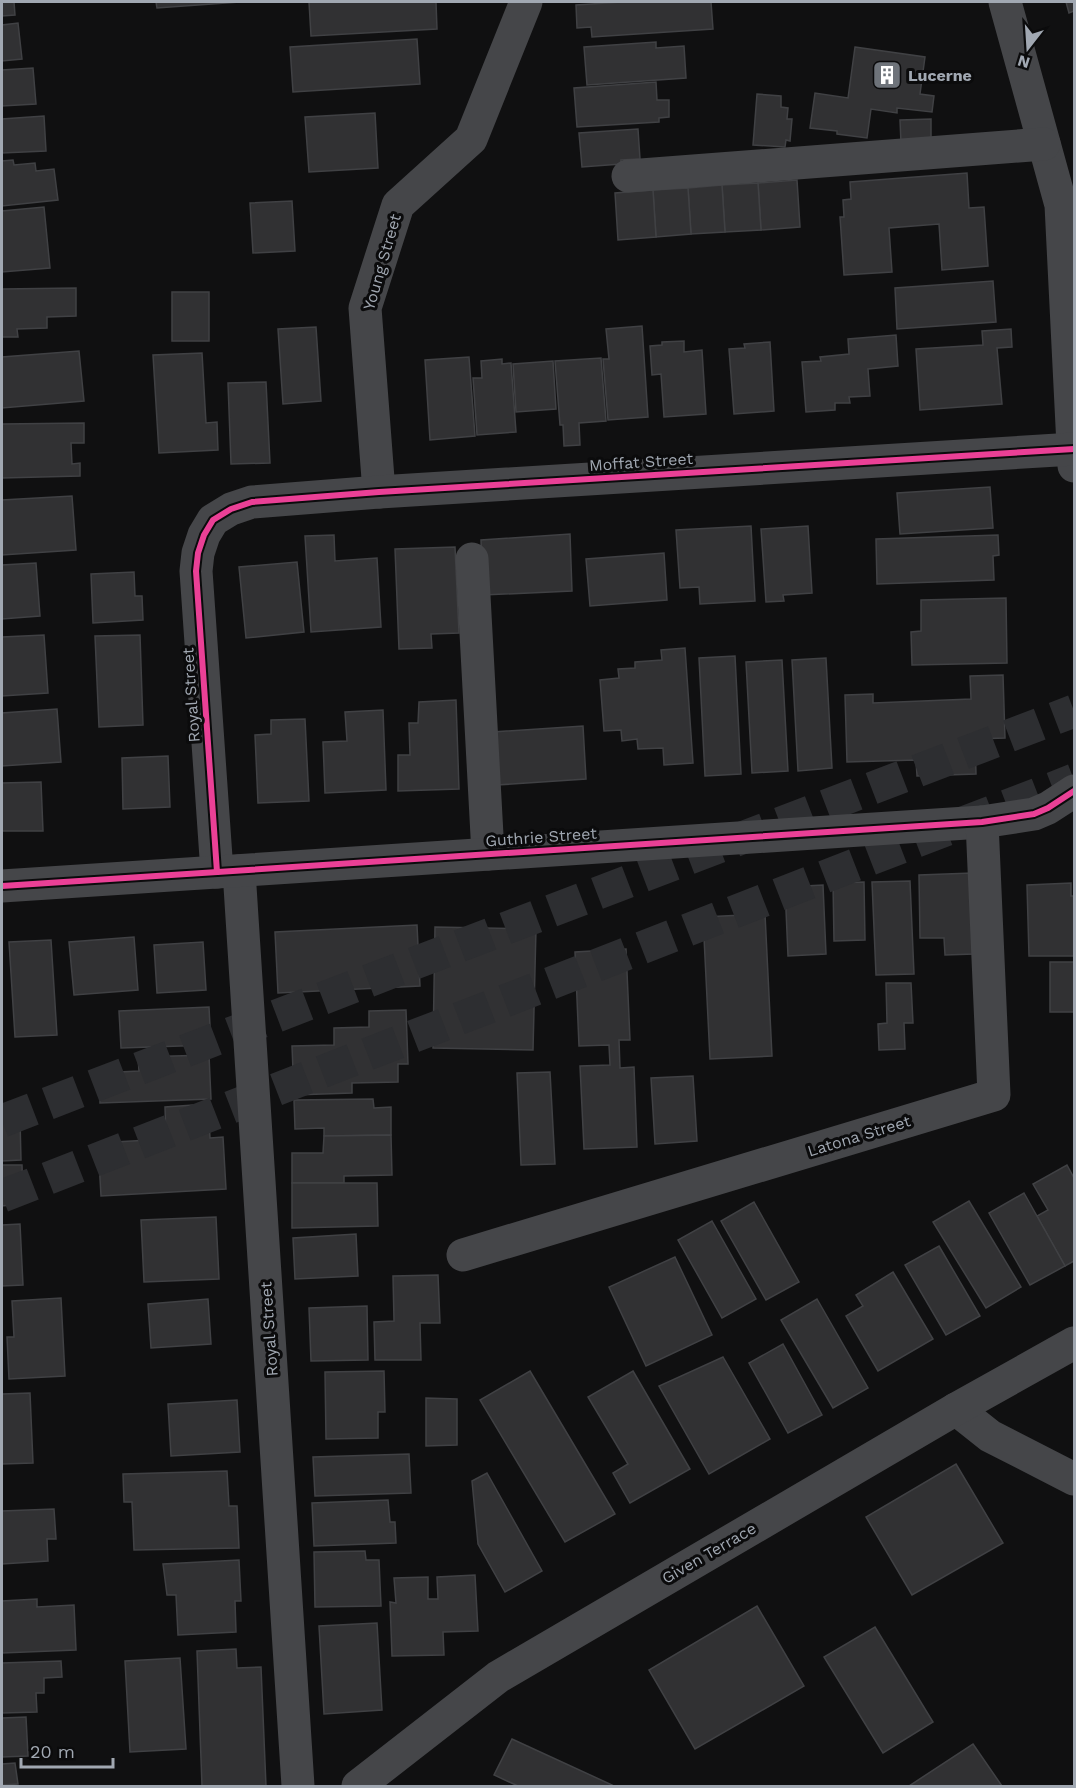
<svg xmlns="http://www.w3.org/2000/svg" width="1076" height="1788" font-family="'Work Sans',sans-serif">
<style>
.building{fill:#313133;stroke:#404144;stroke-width:1.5}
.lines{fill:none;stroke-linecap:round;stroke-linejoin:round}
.highway-tunnel{stroke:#2d2e31;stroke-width:33;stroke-dasharray:33 16;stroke-linecap:butt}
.minor{stroke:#454649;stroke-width:33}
.cycleway-casing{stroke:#0b0b0c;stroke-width:10}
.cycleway{stroke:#ea4096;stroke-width:6}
.labels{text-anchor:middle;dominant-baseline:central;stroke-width:6;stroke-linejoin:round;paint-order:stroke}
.poi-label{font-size:16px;font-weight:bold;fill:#a1a8b2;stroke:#0b0b0c;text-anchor:start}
.street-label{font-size:16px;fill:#a1a8b2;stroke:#0b0b0c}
</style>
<rect width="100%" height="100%" fill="#101011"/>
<!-- building -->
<g class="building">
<polygon points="2,2 14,2 15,15 2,16"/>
<polygon points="156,2 240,2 157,8"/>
<polygon points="309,2 436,2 437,29 311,36"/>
<polygon points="622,2 711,2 713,29 592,37 591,27 577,28 576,5"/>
<polygon points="1066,2 1074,2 1074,11 1069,13"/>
<polygon points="18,23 22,59 2,61 2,25"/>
<polygon points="417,39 420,84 293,92 290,47"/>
<polygon points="656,42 656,48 684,46 686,78 587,85 584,47"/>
<polygon points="855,47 925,57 920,94 934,96 932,112 897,108 897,113 871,109 867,138 837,134 837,131 810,128 815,93 848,98"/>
<polygon points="33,68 36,104 2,106 2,70"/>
<polygon points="656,82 657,100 669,100 669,117 659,118 659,122 577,127 574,88"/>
<polygon points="757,94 781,96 781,107 788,108 787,119 792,119 790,141 786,140 785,147 753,145"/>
<polygon points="375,113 378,168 309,172 305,117"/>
<polygon points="44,116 46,151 2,153 2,119"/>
<polygon points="931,119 931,143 901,143 900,120"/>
<polygon points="638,129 640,159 621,160 621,164 582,167 579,133"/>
<polygon points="13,160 14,165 35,163 36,171 54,169 58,200 2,206 2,161"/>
<polygon points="967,173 969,208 984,207 988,266 942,270 939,224 889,228 892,272 844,275 840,217 844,217 843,200 851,199 850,182"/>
<polygon points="797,180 800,227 761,230 758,183"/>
<polygon points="758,183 761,230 725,232 722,185"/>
<polygon points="722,185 725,232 691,234 688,188"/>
<polygon points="688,188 691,234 656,237 653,190"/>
<polygon points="653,190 656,237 618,240 615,193"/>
<polygon points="292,201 295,251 253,253 250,203"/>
<polygon points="44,207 50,268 2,272 2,211"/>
<polygon points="993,281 996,322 897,329 895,288"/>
<polygon points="76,288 76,316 47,317 47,328 17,329 18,337 2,337 2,289"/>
<rect x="172" y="292" width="37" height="49"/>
<polygon points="642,326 648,417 608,420 603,359 609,359 606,329"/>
<polygon points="316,327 321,401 283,404 278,329"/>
<polygon points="1011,329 1012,347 997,348 1002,404 920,410 916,349 983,345 982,331"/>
<polygon points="896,335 898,366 868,369 870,396 849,397 850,403 835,403 835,410 806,412 802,362 821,361 820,357 849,354 848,339"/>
<polygon points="684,341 684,352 702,350 706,414 664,417 661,374 652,375 650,346 662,345 662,342"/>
<polygon points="770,342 774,411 734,414 729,349 745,348 744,344"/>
<polygon points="79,351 84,401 2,408 2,357"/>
<polygon points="202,353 206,423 217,422 218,450 159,453 153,355"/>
<polygon points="469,357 475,436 430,440 425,360"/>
<polygon points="601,358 606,421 579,423 580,445 564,446 563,425 560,425 555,361"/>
<polygon points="502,359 502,364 511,363 516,432 477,435 473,378 482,378 481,361"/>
<polygon points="553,361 556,409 516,412 513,364"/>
<polygon points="266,382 270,463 231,464 228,383"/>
<polygon points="84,423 84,443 71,443 72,464 80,463 80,476 2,478 2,424"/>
<polygon points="990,487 993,528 900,534 897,493"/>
<polygon points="72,496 76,550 2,555 2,500"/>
<polygon points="751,526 755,601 700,604 699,587 680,588 676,530"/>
<polygon points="808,526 812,593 783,595 784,601 766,602 761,529"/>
<polygon points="570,534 572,591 483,595 481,540"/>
<polygon points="334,535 335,561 377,558 381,627 311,632 305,536"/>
<polygon points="998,535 999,555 993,556 994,580 877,584 876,539"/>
<polygon points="455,547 459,633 431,634 432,648 399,649 395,549"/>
<polygon points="664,553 667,600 590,606 586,559"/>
<polygon points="297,562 304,632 246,638 239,567"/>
<polygon points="36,563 40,616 2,619 2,565"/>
<polygon points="134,572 135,596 142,596 143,620 93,623 91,574"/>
<polygon points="1006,598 1007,663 912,665 911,632 921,631 921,600"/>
<polygon points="44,635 48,693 2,696 2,637"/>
<polygon points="140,635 143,725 99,727 95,636"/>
<polygon points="685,648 693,763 664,765 663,748 638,749 637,739 622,741 621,730 604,731 600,680 619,678 618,669 635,668 635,662 662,660 661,650"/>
<polygon points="735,656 741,774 705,776 699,658"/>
<polygon points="826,658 832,768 798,771 792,660"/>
<polygon points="782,660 788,771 752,773 746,662"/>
<polygon points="1003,675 1005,738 975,739 976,774 917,776 916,760 847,762 845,695 873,694 873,703 971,699 970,676"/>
<polygon points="456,700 459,789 398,791 398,755 410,755 409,723 418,723 419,702"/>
<polygon points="57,709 61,762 2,766 2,713"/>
<polygon points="383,710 386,790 325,793 323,742 347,741 345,712"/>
<polygon points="305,719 309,801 258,803 255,735 271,734 271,720"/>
<polygon points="583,726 586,779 497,785 493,732"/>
<polygon points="168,756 170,807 123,809 122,758"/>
<polygon points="41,782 43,831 2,831 2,783"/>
<polygon points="972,873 974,954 945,955 944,938 920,938 919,875"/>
<polygon points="910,881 914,974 876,975 872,882"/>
<polygon points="864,882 865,940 834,941 833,883"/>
<polygon points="1071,883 1071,896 1074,896 1074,956 1029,956 1027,885"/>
<polygon points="823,885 826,954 788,956 785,887"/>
<polygon points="765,914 772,1056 710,1059 703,917"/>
<polygon points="417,925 420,986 278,993 275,932"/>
<polygon points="435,927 536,929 533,1050 433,1048"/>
<polygon points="134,937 138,990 74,995 69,942"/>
<polygon points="51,940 57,1035 15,1037 9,942"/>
<polygon points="203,942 206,990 157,993 154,945"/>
<polygon points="626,949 630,1040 619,1040 620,1068 634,1067 637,1147 584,1149 580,1066 610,1065 609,1045 579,1046 575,952"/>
<rect x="1050" y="962" width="24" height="50"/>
<polygon points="886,983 911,983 913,1023 904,1023 905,1049 879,1050 878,1024 887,1023"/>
<polygon points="209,1007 211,1045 121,1048 119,1011"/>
<polygon points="406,1010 408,1064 398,1064 398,1082 352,1083 352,1093 294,1095 292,1046 334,1045 334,1028 369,1027 369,1011"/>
<polygon points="209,1055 211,1099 100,1103 99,1073 139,1071 138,1057"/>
<polygon points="550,1072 555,1164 521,1165 517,1073"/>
<polygon points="693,1076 697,1141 655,1144 651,1078"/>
<polygon points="373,1099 374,1108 391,1107 391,1135 324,1136 324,1128 295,1129 294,1100"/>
<polygon points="208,1104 210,1138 223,1137 226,1189 101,1196 98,1143 166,1139 165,1107"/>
<polygon points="20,1119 21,1160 2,1161 2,1120"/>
<polygon points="391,1135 392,1175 344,1176 344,1183 292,1183 292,1153 323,1153 324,1136"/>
<polygon points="2,1165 22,1165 23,1197 11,1205 2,1206"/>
<polygon points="1067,1165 1074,1178 1074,1261 1065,1266 1037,1216 1048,1210 1033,1184"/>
<polygon points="292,1183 377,1183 378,1226 292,1228"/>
<polygon points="1024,1193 1065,1266 1030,1285 989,1213"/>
<polygon points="969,1201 1021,1287 986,1308 933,1222"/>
<polygon points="754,1202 799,1282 766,1300 721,1221"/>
<polygon points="216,1217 219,1279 144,1282 141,1220"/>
<polygon points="712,1221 756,1299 722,1318 678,1240"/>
<polygon points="20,1224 23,1285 2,1286 2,1225"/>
<polygon points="356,1234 358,1276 295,1279 293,1238"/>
<polygon points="939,1246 980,1316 946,1335 905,1265"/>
<polygon points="675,1257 712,1335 646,1366 609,1287"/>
<polygon points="893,1272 933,1339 878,1371 846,1316 863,1306 856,1295"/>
<polygon points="438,1275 440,1323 420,1323 421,1360 375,1360 374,1322 394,1321 393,1276"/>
<polygon points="61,1298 65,1376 9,1379 7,1337 14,1337 12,1301"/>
<polygon points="208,1299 211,1344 151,1348 148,1304"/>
<polygon points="817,1299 868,1388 833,1408 781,1320"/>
<polygon points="367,1306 368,1360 311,1361 309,1308"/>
<polygon points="783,1344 822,1415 788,1433 749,1363"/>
<polygon points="723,1357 770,1439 709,1474 659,1386"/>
<polygon points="384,1371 385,1412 378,1412 378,1438 326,1439 325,1372"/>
<polygon points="530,1371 615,1514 565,1542 480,1400"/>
<polygon points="633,1371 690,1469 630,1503 613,1473 628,1464 588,1397"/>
<polygon points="30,1393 33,1463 2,1464 2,1394"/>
<polygon points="426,1398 457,1399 457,1445 426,1446"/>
<polygon points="237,1400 240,1452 171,1456 168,1404"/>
<polygon points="409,1454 411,1493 315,1496 313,1457"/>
<polygon points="956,1464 1003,1543 912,1595 866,1517"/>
<polygon points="227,1471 229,1506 237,1506 239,1548 134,1550 132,1502 124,1502 123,1474"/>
<polygon points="487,1473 542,1571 505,1592 478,1544 472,1481"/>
<polygon points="388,1500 390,1522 395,1522 396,1543 314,1546 312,1503"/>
<polygon points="54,1509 56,1539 47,1539 48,1561 2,1564 2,1511"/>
<polygon points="365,1551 366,1560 379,1560 381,1606 315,1607 314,1552"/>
<polygon points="239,1560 241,1601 235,1601 236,1632 178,1635 176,1595 167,1595 163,1564"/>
<polygon points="475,1575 478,1631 443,1632 444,1655 392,1656 390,1602 396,1603 394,1578 428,1577 428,1599 438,1599 437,1577"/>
<polygon points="37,1599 37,1607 74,1605 76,1650 2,1653 2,1601"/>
<polygon points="757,1606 804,1686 695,1749 649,1670"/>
<polygon points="377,1623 382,1710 324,1714 319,1626"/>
<polygon points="875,1627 933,1722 883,1753 824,1657"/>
<polygon points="236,1649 237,1668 261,1667 266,1786 202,1786 197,1651"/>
<polygon points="180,1658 186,1749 130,1752 125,1661"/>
<polygon points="61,1661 62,1677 44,1678 44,1693 36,1693 37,1712 2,1713 2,1663"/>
<polygon points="26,1717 28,1756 2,1757 2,1718"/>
<polygon points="512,1739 612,1785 611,1786 518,1786 494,1775"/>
<polygon points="973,1744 1002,1786 909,1786"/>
<polygon points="15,1763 18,1784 2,1785 2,1764"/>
</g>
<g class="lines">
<!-- highway-tunnel -->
<g class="highway-tunnel">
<polyline points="2,1121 1074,711"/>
<polyline points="2,1196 1074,780"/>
</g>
<!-- minor -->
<g class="minor">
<polyline points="1005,2 1061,205 1074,466"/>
<polyline points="628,176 1044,144"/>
<polyline points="379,492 365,308 398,205 471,139 526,2"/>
<polyline points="472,559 488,854"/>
<polyline points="239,871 298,1786"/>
<polyline points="217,872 196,571 198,553 204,535 213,520 231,509 252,502 379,492 1074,449"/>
<polyline points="2,886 982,822 1034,814 1048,808 1074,791"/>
<polyline points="463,1255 994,1095 982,822"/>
<polyline points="956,1409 990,1436 1074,1479"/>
<polyline points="358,1786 498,1677 956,1409 1074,1343"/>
</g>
<!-- cycleway casing -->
<g class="cycleway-casing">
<g id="cycleway">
<polyline points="217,872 196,571 198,553 204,535 213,520 231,509 252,502 379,492 1074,449"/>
<polyline points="2,886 982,822 1034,814 1048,808 1074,791"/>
</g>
</g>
<!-- cycleway -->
<use href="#cycleway" class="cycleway"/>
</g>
<!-- icons -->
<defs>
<g id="building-square" transform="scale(1.5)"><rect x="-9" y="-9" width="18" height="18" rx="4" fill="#6e737a" stroke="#0b0b0c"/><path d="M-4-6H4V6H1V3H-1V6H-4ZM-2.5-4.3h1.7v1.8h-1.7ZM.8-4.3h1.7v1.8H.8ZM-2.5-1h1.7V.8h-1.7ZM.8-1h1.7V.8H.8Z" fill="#fff"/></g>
</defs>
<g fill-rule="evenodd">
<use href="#building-square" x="887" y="75"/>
</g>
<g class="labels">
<!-- poi labels -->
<g class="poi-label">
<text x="908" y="75">Lucerne</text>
</g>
<!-- street labels -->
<g class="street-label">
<text transform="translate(382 262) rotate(-74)">Young Street</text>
<text transform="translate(641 462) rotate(-4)">Moffat Street</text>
<text transform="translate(191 695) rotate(-94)">Royal Street</text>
<text transform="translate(541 837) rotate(-4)">Guthrie Street</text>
<text transform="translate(859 1136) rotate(-17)">Latona Street</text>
<text transform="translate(269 1329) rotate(-94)">Royal Street</text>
<text transform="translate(709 1553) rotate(-30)">Given Terrace</text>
</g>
</g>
<!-- border -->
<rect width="1076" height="1788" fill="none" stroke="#a1a8b2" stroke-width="6"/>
<!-- north arrow -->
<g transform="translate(1028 48) rotate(197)" stroke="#0b0b0c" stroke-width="4.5" paint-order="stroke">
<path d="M0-4.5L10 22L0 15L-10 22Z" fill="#a1a8b2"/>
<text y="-9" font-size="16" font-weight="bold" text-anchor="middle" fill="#a1a8b2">N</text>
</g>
<!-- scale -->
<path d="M21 1758v9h92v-9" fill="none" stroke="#a1a8b2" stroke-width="3"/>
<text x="30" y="1758" font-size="18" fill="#a1a8b2" stroke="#0b0b0c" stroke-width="4.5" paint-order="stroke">20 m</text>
</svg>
